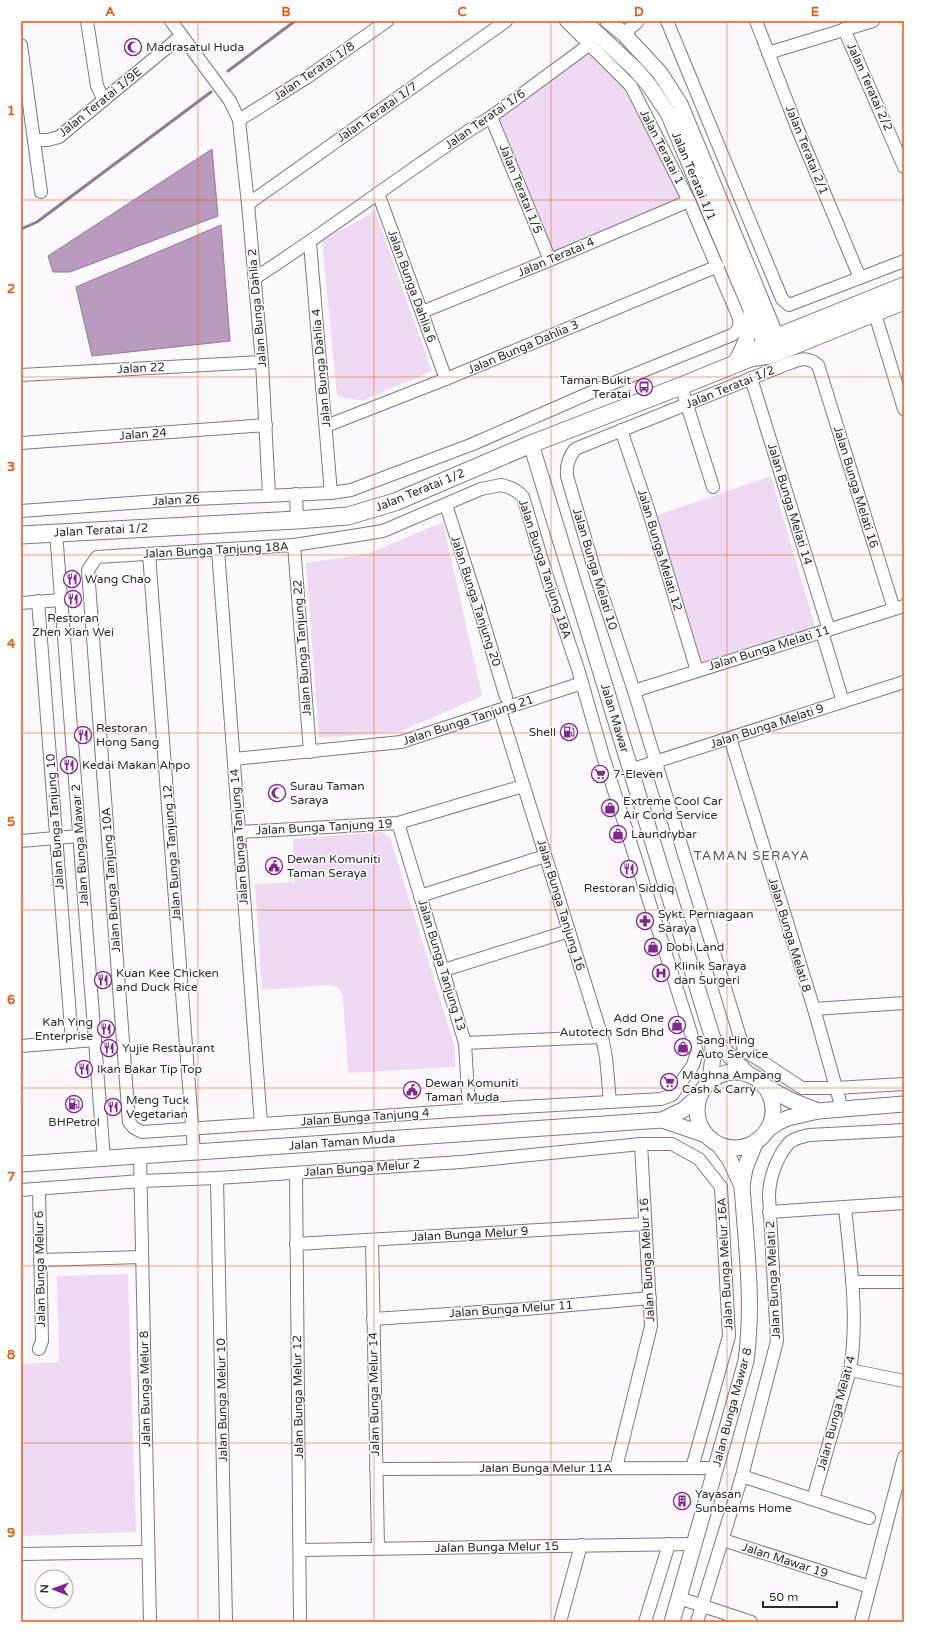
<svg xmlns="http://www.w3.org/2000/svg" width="925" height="1643" font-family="'Varela Round',sans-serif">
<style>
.green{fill:#eedaf3}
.water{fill:#b99bbf;stroke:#907994}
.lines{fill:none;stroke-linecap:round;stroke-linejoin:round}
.stream{stroke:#907994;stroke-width:3}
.minor-casing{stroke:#817684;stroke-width:14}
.tertiary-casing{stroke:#817684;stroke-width:17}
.secondary-casing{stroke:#817684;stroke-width:19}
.minor{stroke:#fff;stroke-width:12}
.tertiary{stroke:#fff;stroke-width:15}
.secondary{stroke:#fff;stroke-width:17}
.grid{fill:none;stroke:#e8590c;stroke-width:1;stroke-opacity:0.55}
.labels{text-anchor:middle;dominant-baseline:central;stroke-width:3;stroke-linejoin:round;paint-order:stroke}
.poi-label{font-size:12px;fill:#2f2a30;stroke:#fff;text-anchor:start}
.street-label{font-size:12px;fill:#2f2a30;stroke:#fff}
.neighbourhood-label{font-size:13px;letter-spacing:1px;fill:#5b515e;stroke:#fff}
.neatline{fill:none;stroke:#e8590c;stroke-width:1.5}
.grid-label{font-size:13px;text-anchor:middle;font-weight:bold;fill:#e8590c}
</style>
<rect width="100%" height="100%" fill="#fdf8fe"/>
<!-- green -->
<g class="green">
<polygon points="589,49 628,88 683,198 553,254 496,118"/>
<polygon points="375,211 432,371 362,401 337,396 322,241"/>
<polygon points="771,476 817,633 702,666 655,516"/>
<polygon points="443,522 482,696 399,732 319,738 306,563 367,554"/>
<polygon points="380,832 390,837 455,1047 455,1067 348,1073 343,996 338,988 330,985 262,990 255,884 295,882 293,839"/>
<polygon points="128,1274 136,1532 21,1536 21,1364 59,1362 57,1276"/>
</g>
<!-- water -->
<g class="water">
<polygon points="212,149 218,216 70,272 53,272 48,256"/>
<polygon points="221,225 230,341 92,356 76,287"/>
</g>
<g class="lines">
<!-- stream -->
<g class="stream">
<polyline points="228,71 295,21"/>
<polyline points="21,229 37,222 211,92"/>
</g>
<!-- minor casing -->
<g class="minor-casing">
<g id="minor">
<polyline points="87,21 97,86 104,100"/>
<polyline points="171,21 230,101 239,120 248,204 262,362 269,495"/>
<polyline points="667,21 782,299 789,305 904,261"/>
<polyline points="756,21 796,125 860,278"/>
<polyline points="844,29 904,167"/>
<polyline points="624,34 638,21"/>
<polyline points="21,45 41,192"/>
<polyline points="768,53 873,21"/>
<polyline points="491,117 550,260"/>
<polyline points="239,120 306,78 387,21"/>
<polyline points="34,140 48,140 59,137 181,36"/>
<polyline points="378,193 446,379"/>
<polyline points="248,204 506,21"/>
<polyline points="310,243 331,493"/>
<path d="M255,278C311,242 365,202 420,164C443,148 467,131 491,117L590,44"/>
<polyline points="422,312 550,260 689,201"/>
<polyline points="875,314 904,409"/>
<polyline points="21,375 262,362"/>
<polyline points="751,378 829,630"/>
<polyline points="681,386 713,487"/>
<polyline points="326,426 446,379 718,266"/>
<polyline points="621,430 648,509 697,671"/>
<polyline points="21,443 266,425"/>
<path d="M501,485C511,487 517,490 523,497L548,580L578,669L603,756L697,1052L693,1065L672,1095L661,1099L469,1110L142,1132L134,1128L129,1122L88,570L97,557L294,545L352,536L383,531L481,489Z"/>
<polyline points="296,494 297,520"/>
<polyline points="446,505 477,601 506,697"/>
<path d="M21,511L172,500L331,493L351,490L473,444L601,388L732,335C739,330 740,326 739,318L689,201L631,86L566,21"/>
<polyline points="56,532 104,1159"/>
<polyline points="294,545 310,752"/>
<polyline points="218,550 261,1124"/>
<polyline points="149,554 194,1152"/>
<polyline points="38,601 72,1042"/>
<polyline points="21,603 61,600"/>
<path d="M894,609L818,365C805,354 796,361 782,366L575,449C569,458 566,465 567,476L597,579L634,691L744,1050L802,1088H836L904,1084"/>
<polyline points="822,632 843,702"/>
<polyline points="634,691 904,606"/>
<polyline points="500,710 602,1037 606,1057 610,1102"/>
<polyline points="730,738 814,1009 842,1109"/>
<polyline points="234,759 401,742 582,683"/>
<polyline points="630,770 904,682"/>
<polyline points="398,823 465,1043 469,1110"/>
<polyline points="239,832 398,823 523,786"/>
<polyline points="21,841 79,836"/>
<polyline points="420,896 545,856"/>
<polyline points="444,970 569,931"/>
<polyline points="814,1009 904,1003"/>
<polyline points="465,1043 602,1037"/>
<polyline points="21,1046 95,1040"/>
<polyline points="140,1156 150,1622"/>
<polyline points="296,1173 300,1622"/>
<polyline points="217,1178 226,1622"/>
<polyline points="39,1189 42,1341 39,1349"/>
<polyline points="21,1190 141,1181 217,1178 461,1162 641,1144 672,1144 699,1159 721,1187 729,1336 692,1468"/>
<polyline points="769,1212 904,1203"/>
<polyline points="372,1240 378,1548"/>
<polyline points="296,1244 644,1224"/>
<polyline points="40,1260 142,1257"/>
<polyline points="852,1282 904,1282"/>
<polyline points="373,1319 526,1309 650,1298"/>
<polyline points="850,1370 904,1381"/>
<polyline points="616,1468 651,1326 641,1144"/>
<polyline points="376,1469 716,1468"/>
<polyline points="742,1476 869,1518"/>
<path d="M813,1499L850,1370C859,1317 850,1260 845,1207"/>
<polyline points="723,1540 870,1587"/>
<polyline points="300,1550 694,1544"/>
<polyline points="21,1554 148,1552"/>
<polyline points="679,1598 751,1622"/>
<polyline points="560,1622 581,1545"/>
<polyline points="645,1622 669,1544"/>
<path d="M697,1622L742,1476L777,1341L769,1196C769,1179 777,1156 789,1143C794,1138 802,1137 809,1135L904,1130"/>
<polyline points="861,1622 904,1457"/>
</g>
</g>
<!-- tertiary casing -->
<g class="tertiary-casing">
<g id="tertiary">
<polyline points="584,21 636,70 649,85 668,113 769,352"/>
<polyline points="608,21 624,34 660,73 680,104 781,348"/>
<path d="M735,364C744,347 751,332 751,313"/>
<polyline points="531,444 713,1039 713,1056 710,1081"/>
<polyline points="713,1039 749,1075"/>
<circle cx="735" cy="1110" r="38"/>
<polyline points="763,1085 790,1100 818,1111"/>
<polyline points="662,1120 706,1135"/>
<polyline points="767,1130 779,1122 788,1118 818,1111 904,1104"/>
<polyline points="719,1145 730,1160 742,1186"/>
<polyline points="21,1164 662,1120 683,1110 700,1095"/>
<path d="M672,1622L746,1361C754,1303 746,1244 742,1186L745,1168L756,1141"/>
</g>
</g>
<!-- secondary casing -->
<g class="secondary-casing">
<g id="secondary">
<polyline points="750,358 765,342 904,286"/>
<polyline points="21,535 297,520 348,516 395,502 531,444 681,386 750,358 770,355 904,301"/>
</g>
</g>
<!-- minor -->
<use href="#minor" class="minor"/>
<!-- tertiary -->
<use href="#tertiary" class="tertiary"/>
<!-- secondary -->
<use href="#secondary" class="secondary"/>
</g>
<!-- grid -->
<path class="grid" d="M198,21V1622M374,21V1622M551,21V1622M727,21V1622M21,200H904M21,377H904M21,555H904M21,733H904M21,910H904M21,1088H904M21,1266H904M21,1443H904"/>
<!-- icons -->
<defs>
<g id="mosque-ring" transform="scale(0.9)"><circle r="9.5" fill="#fff" stroke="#802693" stroke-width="1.5"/><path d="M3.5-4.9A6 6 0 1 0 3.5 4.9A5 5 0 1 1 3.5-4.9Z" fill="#802693"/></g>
<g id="bus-ring" transform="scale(0.9)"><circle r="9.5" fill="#fff" stroke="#802693" stroke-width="1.5"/><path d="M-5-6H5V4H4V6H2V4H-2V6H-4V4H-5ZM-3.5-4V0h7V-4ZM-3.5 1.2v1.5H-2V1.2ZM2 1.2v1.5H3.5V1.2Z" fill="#802693"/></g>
<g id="restaurant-ring" transform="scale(0.9)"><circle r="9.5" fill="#fff" stroke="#802693" stroke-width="1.5"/><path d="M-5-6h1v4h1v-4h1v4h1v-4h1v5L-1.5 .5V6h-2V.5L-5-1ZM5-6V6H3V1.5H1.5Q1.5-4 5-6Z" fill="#802693"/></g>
<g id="fuel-ring" transform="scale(0.9)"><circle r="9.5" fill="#fff" stroke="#802693" stroke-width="1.5"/><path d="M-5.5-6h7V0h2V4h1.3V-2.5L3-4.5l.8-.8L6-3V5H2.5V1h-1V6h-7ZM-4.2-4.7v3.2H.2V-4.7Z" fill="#802693"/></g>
<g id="supermarket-ring" transform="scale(0.9)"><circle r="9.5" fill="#fff" stroke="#802693" stroke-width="1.5"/><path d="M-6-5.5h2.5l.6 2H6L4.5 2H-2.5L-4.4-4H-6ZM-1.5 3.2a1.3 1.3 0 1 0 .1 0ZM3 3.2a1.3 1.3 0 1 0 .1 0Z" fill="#802693"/></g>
<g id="shop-ring" transform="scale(0.9)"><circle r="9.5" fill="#fff" stroke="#802693" stroke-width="1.5"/><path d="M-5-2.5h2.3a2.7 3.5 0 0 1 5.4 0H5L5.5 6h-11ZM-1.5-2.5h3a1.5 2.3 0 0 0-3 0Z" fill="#802693"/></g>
<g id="civic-ring" transform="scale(0.9)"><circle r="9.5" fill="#fff" stroke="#802693" stroke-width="1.5"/><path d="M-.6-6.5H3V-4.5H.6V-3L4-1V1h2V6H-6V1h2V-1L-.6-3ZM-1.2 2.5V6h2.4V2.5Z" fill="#802693"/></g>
<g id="pharmacy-ring" transform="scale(0.9)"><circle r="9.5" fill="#fff" stroke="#802693" stroke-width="1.5"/><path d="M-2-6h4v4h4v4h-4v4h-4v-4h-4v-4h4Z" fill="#802693"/></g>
<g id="hospital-ring" transform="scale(0.9)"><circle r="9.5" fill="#fff" stroke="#802693" stroke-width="1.5"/><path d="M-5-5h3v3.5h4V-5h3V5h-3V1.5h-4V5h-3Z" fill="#802693"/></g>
<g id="building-ring" transform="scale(0.9)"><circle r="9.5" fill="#fff" stroke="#802693" stroke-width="1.5"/><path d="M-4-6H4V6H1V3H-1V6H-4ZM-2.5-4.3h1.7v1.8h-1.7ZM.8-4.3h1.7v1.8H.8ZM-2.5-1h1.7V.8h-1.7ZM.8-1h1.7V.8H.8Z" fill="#802693"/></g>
</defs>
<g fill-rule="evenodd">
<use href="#mosque-ring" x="133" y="47"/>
<use href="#bus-ring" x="644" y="387"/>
<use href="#restaurant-ring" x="72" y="579"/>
<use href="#restaurant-ring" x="73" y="599"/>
<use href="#fuel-ring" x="569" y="732"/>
<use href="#restaurant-ring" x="83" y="735"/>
<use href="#restaurant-ring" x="69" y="765"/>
<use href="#supermarket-ring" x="600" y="774"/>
<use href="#mosque-ring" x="277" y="793"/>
<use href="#shop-ring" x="610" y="808"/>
<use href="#shop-ring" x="618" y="834"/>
<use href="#civic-ring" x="274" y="866"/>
<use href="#restaurant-ring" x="629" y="869"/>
<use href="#pharmacy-ring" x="645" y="921"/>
<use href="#shop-ring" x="653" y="947"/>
<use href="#hospital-ring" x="661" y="973"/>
<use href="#restaurant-ring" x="103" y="980"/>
<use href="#shop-ring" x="677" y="1025"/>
<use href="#restaurant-ring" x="106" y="1029"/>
<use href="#shop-ring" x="683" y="1047"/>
<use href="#restaurant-ring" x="109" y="1048"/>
<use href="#restaurant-ring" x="84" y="1069"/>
<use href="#supermarket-ring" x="669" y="1082"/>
<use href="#civic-ring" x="412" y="1090"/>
<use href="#fuel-ring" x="74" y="1104"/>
<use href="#restaurant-ring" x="113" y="1107"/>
<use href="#building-ring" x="682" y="1501"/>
</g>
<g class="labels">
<!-- poi labels -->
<g class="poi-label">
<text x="146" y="47">Madrasatul Huda</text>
<text x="631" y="380" text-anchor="end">Taman Bukit<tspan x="631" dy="14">Teratai</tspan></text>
<text x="85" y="579">Wang Chao</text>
<text x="73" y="618" text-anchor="middle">Restoran<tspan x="73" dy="14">Zhen Xian Wei</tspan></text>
<text x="96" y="728">Restoran<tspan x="96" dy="14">Hong Sang</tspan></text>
<text x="556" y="732" text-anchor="end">Shell</text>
<text x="82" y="765">Kedai Makan Ahpo</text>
<text x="613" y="774">7-Eleven</text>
<text x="290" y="786">Surau Taman<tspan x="290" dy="14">Saraya</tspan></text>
<text x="623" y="801">Extreme Cool Car<tspan x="623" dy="14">Air Cond Service</tspan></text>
<text x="631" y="834">Laundrybar</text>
<text x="287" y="859">Dewan Komuniti<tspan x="287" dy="14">Taman Seraya</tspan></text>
<text x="629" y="888" text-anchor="middle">Restoran Siddiq</text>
<text x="658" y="914">Sykt. Perniagaan<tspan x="658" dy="14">Saraya</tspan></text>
<text x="666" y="947">Dobi Land</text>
<text x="674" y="966">Klinik Saraya<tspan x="674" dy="14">dan Surgeri</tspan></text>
<text x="116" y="973">Kuan Kee Chicken<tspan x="116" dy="14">and Duck Rice</tspan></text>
<text x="664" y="1018" text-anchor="end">Add One<tspan x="664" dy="14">Autotech Sdn Bhd</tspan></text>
<text x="93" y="1022" text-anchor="end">Kah Ying<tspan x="93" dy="14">Enterprise</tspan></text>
<text x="696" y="1040">Sang Hing<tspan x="696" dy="14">Auto Service</tspan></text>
<text x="122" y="1048">Yujie Restaurant</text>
<text x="97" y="1069">Ikan Bakar Tip Top</text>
<text x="682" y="1075">Maghna Ampang<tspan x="682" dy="14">Cash &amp; Carry</tspan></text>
<text x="425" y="1083">Dewan Komuniti<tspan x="425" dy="14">Taman Muda</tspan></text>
<text x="126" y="1100">Meng Tuck<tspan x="126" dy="14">Vegetarian</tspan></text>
<text x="74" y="1122" text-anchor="middle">BHPetrol</text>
<text x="695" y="1494">Yayasan<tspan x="695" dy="14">Sunbeams Home</tspan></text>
</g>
<!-- street labels -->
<g class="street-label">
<text transform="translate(314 71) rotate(-34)">Jalan Teratai 1/8</text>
<text transform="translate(870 87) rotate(66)">Jalan Teratai 2/2</text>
<text transform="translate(100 102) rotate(-39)">Jalan Teratai 1/9E</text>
<text transform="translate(377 112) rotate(-35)">Jalan Teratai 1/7</text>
<text transform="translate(485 119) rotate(-35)">Jalan Teratai 1/6</text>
<text transform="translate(662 147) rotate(63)">Jalan Teratai 1</text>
<text transform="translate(807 150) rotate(68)">Jalan Teratai 2/1</text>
<text transform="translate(694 176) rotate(67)">Jalan Teratai 1/1</text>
<text transform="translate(521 189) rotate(68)">Jalan Teratai 1/5</text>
<text transform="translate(556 257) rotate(-23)">Jalan Teratai 4</text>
<text transform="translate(412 286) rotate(70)">Jalan Bunga Dahlia 6</text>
<text transform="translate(257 308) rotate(-95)">Jalan Bunga Dahlia 2</text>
<text transform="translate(523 347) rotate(-23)">Jalan Bunga Dahlia 3</text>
<text transform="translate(141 368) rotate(-3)">Jalan 22</text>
<text transform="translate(321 368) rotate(-95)">Jalan Bunga Dahlia 4</text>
<text transform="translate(730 387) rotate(-22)">Jalan Teratai 1/2</text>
<text transform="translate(143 434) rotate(-4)">Jalan 24</text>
<text transform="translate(856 487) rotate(73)">Jalan Bunga Melati 16</text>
<text transform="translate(420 490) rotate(-22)">Jalan Teratai 1/2</text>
<text transform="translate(176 500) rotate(-3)">Jalan 26</text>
<text transform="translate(790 504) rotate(73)">Jalan Bunga Melati 14</text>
<text transform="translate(101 530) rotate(-3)">Jalan Teratai 1/2</text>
<text transform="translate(216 550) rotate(-3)">Jalan Bunga Tanjung 18A</text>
<text transform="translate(660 550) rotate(73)">Jalan Bunga Melati 12</text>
<text transform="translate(545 569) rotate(72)">Jalan Bunga Tanjung 18A</text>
<text transform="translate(595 569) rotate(73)">Jalan Bunga Melati 10</text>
<text transform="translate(476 601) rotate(72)">Jalan Bunga Tanjung 20</text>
<text transform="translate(302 648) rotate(-94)">Jalan Bunga Tanjung 22</text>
<text transform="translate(769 648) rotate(-17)">Jalan Bunga Melati 11</text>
<text transform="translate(615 718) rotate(73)">Jalan Mawar</text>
<text transform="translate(468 720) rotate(-18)">Jalan Bunga Tanjung 21</text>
<text transform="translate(767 726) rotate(-18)">Jalan Bunga Melati 9</text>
<text transform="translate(55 822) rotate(-94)">Jalan Bunga Tanjung 10</text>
<text transform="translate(324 827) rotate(-3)">Jalan Bunga Tanjung 19</text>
<text transform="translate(239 837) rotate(-94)">Jalan Bunga Tanjung 14</text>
<text transform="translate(80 845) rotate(-94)">Jalan Bunga Mawar 2</text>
<text transform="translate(172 853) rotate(-94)">Jalan Bunga Tanjung 12</text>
<text transform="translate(111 880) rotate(-94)">Jalan Bunga Tanjung 10A</text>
<text transform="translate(561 905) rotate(73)">Jalan Bunga Tanjung 16</text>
<text transform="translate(790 935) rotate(73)">Jalan Bunga Melati 8</text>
<text transform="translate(442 965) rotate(73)">Jalan Bunga Tanjung 13</text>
<text transform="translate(365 1117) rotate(-4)">Jalan Bunga Tanjung 4</text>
<text transform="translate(342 1142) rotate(-4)">Jalan Taman Muda</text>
<text transform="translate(362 1168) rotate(-4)">Jalan Bunga Melur 2</text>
<text transform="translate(470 1234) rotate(-3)">Jalan Bunga Melur 9</text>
<text transform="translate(647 1260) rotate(-93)">Jalan Bunga Melur 16</text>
<text transform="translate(725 1264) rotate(-93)">Jalan Bunga Melur 16A</text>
<text transform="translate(40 1269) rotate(-91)">Jalan Bunga Melur 6</text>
<text transform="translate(773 1280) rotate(-93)">Jalan Bunga Melati 2</text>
<text transform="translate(511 1309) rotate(-4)">Jalan Bunga Melur 11</text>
<text transform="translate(145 1389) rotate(-91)">Jalan Bunga Melur 8</text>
<text transform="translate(374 1394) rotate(-91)">Jalan Bunga Melur 14</text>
<text transform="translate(298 1397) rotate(-91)">Jalan Bunga Melur 12</text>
<text transform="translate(222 1400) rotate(-91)">Jalan Bunga Melur 10</text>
<text transform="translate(732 1407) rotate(-75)">Jalan Bunga Mawar 8</text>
<text transform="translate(836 1413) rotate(-75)">Jalan Bunga Melati 4</text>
<text x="546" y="1468">Jalan Bunga Melur 11A</text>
<text transform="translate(497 1547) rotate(-1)">Jalan Bunga Melur 15</text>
<text transform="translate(785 1560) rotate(18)">Jalan Mawar 19</text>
</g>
<!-- neighbourhood labels -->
<g class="neighbourhood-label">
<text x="752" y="856">TAMAN SERAYA</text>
</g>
</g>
<!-- border -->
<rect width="925" height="1643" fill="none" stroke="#ffffff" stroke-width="44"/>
<!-- north arrow -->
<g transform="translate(54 1589) rotate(271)"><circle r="19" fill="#ffffff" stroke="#acaaac"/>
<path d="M0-3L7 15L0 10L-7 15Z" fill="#802693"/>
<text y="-6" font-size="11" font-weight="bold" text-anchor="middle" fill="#2f2a30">N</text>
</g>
<!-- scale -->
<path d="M763 1601v6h74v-6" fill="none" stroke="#2f2a30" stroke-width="2"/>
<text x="769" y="1601" font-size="12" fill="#2f2a30" stroke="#ffffff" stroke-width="3" paint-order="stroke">50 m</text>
<rect x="22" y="22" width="881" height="1599" class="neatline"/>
<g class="grid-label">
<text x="110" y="16">A</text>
<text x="286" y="16">B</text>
<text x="462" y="16">C</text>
<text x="639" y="16">D</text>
<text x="815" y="16">E</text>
<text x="11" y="115">1</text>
<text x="11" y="293">2</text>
<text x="11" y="471">3</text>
<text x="11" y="648">4</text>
<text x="11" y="826">5</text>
<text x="11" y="1004">6</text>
<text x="11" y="1181">7</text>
<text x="11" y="1359">8</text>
<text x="11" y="1537">9</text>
</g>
</svg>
